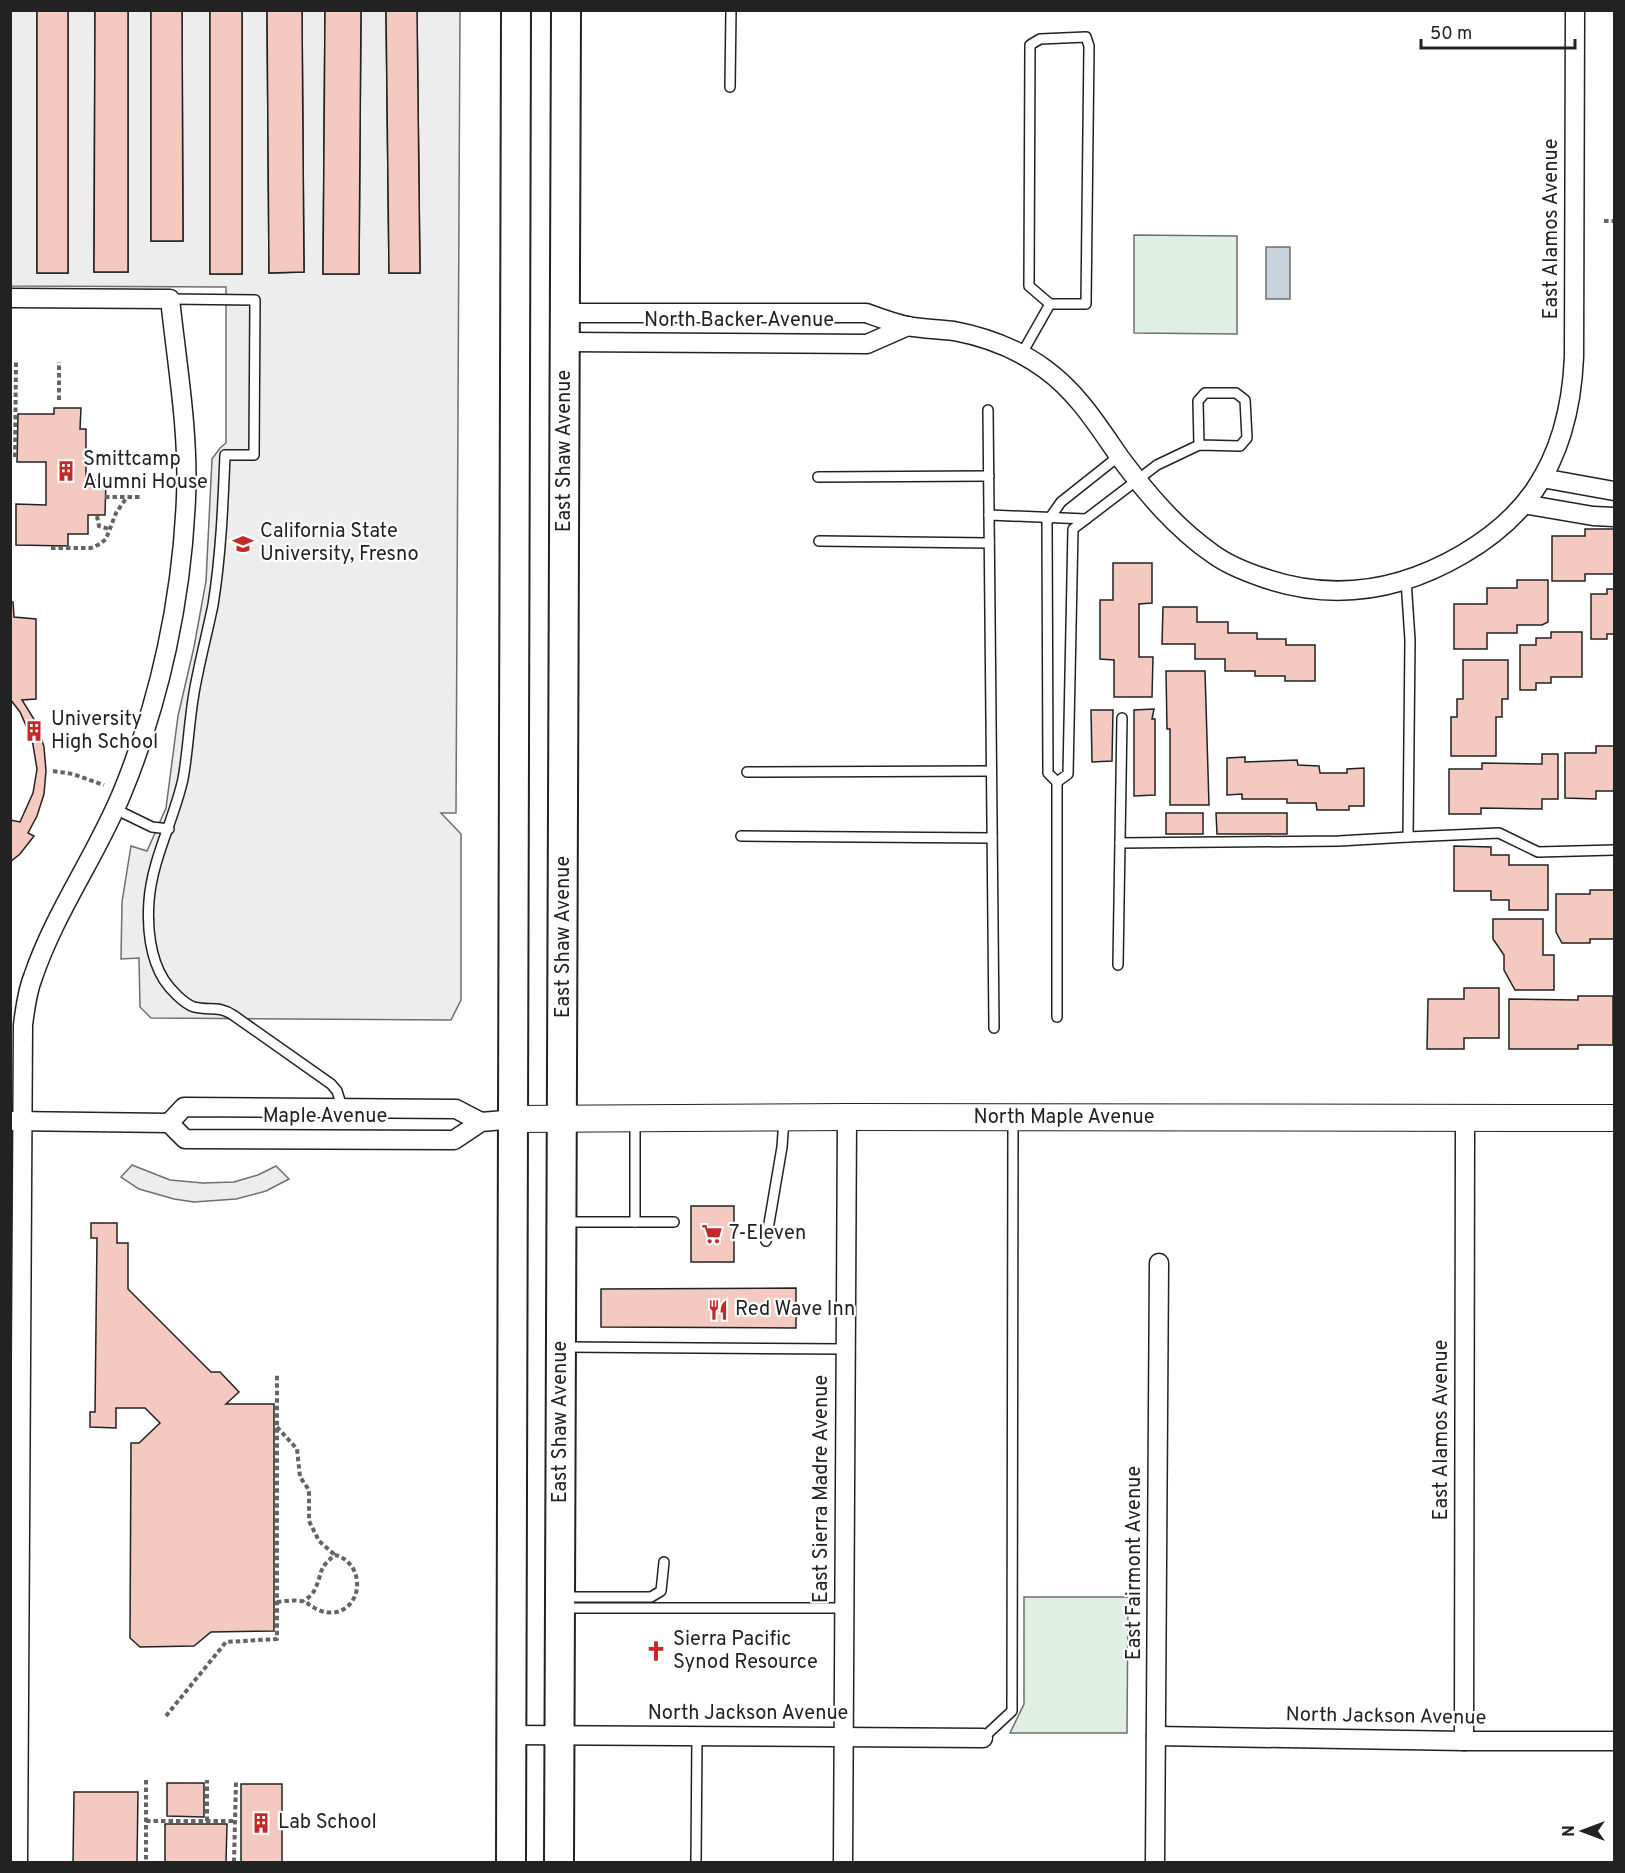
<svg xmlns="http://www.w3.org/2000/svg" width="1625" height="1873" font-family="Overpass,sans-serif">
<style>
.green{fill:#e0efe3;stroke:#6f6f6f;stroke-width:1.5}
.parking{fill:#ededed;stroke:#6f6f6f;stroke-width:1.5}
.water{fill:#c7d3dd;stroke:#6f6f6f;stroke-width:1.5}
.building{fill:#f3c9c0;stroke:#222;stroke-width:1.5}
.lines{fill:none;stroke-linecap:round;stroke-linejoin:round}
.lane-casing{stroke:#222;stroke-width:12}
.street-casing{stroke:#222;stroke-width:21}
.secondary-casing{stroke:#222;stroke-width:28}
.primary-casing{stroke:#222;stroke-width:32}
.path{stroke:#646464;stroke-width:4;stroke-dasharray:4.5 3;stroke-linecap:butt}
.lane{stroke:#fff;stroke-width:9}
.street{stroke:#fff;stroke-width:18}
.secondary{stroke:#fff;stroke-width:26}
.primary{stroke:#fff;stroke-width:28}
.labels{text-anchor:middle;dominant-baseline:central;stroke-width:4.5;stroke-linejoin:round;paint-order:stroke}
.street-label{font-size:20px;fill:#222;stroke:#fff}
.poi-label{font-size:20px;fill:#222;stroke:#fff;text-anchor:start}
</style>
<rect width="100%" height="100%" fill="#fff"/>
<!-- green -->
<g class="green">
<polygon points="1134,235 1237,236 1237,334 1134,333"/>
<polygon points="1024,1597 1128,1597 1127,1733 1010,1733 1024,1704"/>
</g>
<!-- parking -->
<g class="parking">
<polygon points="11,11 460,11 456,813 441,813 461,834 461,1000 451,1020 151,1018 140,1007 139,958 121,959 122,902 131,846 147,851 166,808 178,716 194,647 206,581 212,459 220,448 226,443 226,287 11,286"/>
<polygon points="132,1165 170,1180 203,1183 234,1182 258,1175 276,1166 289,1179 266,1191 236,1199 194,1202 174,1199 139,1189 121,1177"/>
</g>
<!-- water -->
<rect class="water" x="1266" y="247" width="24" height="52"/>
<!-- building -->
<g class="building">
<rect x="37" y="10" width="31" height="263"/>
<rect x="37" y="10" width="31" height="263"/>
<polygon points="95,10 128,10 128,272 94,272"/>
<polygon points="95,10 128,10 128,272 94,272"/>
<polygon points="151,10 182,10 183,241 151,241"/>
<polygon points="151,10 182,10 183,241 151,241"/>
<rect x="210" y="10" width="32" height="264"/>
<rect x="210" y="10" width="32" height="264"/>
<polygon points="267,10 302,10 304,272 269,273"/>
<polygon points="267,10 302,10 304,272 269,273"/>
<polygon points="325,10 361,10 359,274 323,274"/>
<polygon points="325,10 361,10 359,274 323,274"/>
<polygon points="386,10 417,10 420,273 389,273"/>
<polygon points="386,10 417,10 420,273 389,273"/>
<polygon points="54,408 81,408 80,429 86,429 86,480 106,480 105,515 88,515 88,534 68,534 68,546 16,545 16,504 46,505 46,462 17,462 18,414 54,414"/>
<polygon points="1585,529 1614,529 1614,574 1585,574 1585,581 1552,581 1552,536 1585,536"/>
<polygon points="1113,563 1152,563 1152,603 1139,604 1139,657 1153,657 1152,697 1114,697 1114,660 1100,659 1100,600 1113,600"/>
<polygon points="1517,580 1548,580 1548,622 1542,625 1517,625 1517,633 1487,633 1487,649 1454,649 1454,604 1487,604 1487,588 1517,588"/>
<polygon points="1607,589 1614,589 1614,634 1607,634 1607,639 1591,639 1591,594 1607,594"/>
<polygon points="10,601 13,602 14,617 36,619 36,699 22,700 37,724 44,747 46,771 44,794 37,816 28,833 34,836 20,854 10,862 10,820 20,822 33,793 37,769 32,739 20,712 10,699"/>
<polygon points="1163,607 1197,607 1197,622 1228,622 1228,633 1257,633 1257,639 1286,639 1286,645 1315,645 1315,681 1285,681 1285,676 1255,676 1255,671 1225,671 1225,659 1195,659 1195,644 1162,644"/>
<polygon points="1551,632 1582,632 1582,677 1551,677 1551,683 1536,683 1536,690 1520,690 1520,645 1536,645 1536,638 1551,638"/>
<polygon points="1463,660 1508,660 1508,699 1502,699 1502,717 1496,717 1496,756 1451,756 1451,717 1457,717 1457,699 1463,699"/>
<polygon points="1166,671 1205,671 1209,805 1170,805 1170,729 1167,729"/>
<polygon points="1154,709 1152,719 1155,719 1155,795 1134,796 1134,710"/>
<polygon points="1091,710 1113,710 1112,761 1092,762"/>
<polygon points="1596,746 1614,746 1614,791 1596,791 1596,799 1565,798 1565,753 1596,753"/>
<polygon points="1542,754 1558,754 1558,799 1542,799 1542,809 1481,808 1481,814 1449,814 1449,769 1482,769 1482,763 1542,764"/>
<polygon points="1245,757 1245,762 1297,760 1298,765 1319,766 1320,773 1347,773 1347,769 1364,768 1364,806 1349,806 1349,810 1317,810 1316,803 1287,803 1287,799 1242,799 1242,794 1227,795 1227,758"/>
<rect x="1166" y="813" width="37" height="21"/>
<polygon points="1216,813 1287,813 1287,834 1217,834"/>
<polygon points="1454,846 1491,847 1491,855 1509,855 1509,865 1548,865 1548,910 1509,910 1509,900 1491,900 1491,891 1454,891"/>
<polygon points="1590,890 1614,890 1614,939 1590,939 1590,943 1562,943 1556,932 1556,894 1590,894"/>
<polygon points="1493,919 1543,919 1543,955 1554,955 1554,990 1515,990 1504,970 1504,955 1493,939"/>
<polygon points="1464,988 1499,988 1499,1038 1464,1038 1464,1049 1427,1049 1428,999 1464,999"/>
<polygon points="1578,996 1613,996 1613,1045 1578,1045 1578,1049 1509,1049 1509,999 1578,1000"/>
<rect x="691" y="1206" width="43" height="56"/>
<polygon points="91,1223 117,1223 117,1243 128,1243 128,1289 211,1372 220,1372 239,1392 226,1404 274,1404 274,1631 211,1632 194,1646 140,1647 130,1638 131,1443 139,1443 160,1423 145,1408 116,1408 116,1428 90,1427 90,1412 95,1412 97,1238 91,1238"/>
<polygon points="796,1288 796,1328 601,1327 601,1289"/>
<polygon points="167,1783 204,1783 204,1817 167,1816"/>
<rect x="241" y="1784" width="41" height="78"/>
<polygon points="74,1792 138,1792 137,1862 73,1862"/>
<polygon points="165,1824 227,1824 226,1862 165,1862"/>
</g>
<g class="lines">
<!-- lane casing -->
<g class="lane-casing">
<g id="lane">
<polyline points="730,87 731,10"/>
<path d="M170,299L255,300L254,455H225C223,505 221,555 213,605C207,634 199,664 194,693C189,722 188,751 183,779C174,820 152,859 149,901C147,927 150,958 164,980C170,989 184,1004 194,1007C210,1011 218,1005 233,1015L331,1084L337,1091L342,1107"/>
<polyline points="1021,355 1050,304 1029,286 1030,45 1040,39 1086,37 1089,46 1086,304 1050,304"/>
<polyline points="988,410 994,1028"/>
<polyline points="1119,456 1061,502 1047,522 1048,773 1057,782 1068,774 1073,529 1157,465 1199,445 1198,401 1205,393 1236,393 1245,400 1247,438 1240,446 1199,445"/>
<polyline points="818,477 989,476"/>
<polyline points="989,515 1086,519"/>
<polyline points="819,541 989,543"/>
<polyline points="1406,580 1410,640 1408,837 1499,833 1538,852 1614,850"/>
<polyline points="747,772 991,771"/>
<polyline points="1057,782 1057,1017"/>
<polyline points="115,809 152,827 169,829"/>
<polyline points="741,836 992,838"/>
<polyline points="1120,843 1339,841 1408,837"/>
<polyline points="1118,965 1122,718"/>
<polyline points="565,1222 635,1222 635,1120"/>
<polyline points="635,1222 674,1222"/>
<polyline points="766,1241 782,1147 784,1119"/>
<polyline points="564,1347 845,1349"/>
<polyline points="563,1597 651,1597 661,1591 664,1562"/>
<polyline points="563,1608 844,1608"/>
<polyline points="983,1738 1012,1711 1013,1120"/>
<polyline points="696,1862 697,1737"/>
</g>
</g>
<!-- street casing -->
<g class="street-casing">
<g id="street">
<path d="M10,298L170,299C177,365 189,432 186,498C182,598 160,701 122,793C96,856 55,912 33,977C27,992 25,1009 23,1025L18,1862"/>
<path d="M565,313H866C880,318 893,323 907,326C922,329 939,329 954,331C986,337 1019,350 1045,369C1078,393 1098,426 1121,459C1148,495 1176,528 1213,554C1228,565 1246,572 1264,578C1334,602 1400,591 1463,554C1490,538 1516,517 1534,491C1561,452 1572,404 1574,357L1575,10"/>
<polyline points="565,342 867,344 908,326"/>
<polyline points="1542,478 1614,491"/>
<polyline points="1524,504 1593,516 1614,517"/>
<polyline points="10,1121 169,1123 185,1139 454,1140 481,1122 515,1119"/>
<polyline points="169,1123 184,1107 456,1109 481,1122"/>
<polyline points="511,1735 983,1738"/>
<polyline points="1156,1736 1464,1741 1614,1741"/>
<polyline points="1464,1741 1465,1119"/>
<polyline points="843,1862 847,1117"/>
<polyline points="1155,1862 1159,1263"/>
</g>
</g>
<!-- secondary casing -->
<g class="secondary-casing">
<polyline id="secondary" points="515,1119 847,1117 1614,1118"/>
</g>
<!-- primary casing -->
<g class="primary-casing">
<g id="primary">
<polyline points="511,1862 516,10"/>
<polyline points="559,1862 566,10"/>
</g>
</g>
<!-- path -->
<g class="path">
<polyline points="1604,221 1614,221"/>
<polyline points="59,400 59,362"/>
<polyline points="15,457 16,362"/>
<polyline points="105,497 140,497"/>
<polyline points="97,516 99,526 109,529"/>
<polyline points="51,548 91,548 100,544 106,539 116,513 127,497"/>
<polyline points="53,771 73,774 104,785"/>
<polyline points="277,1427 297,1449 300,1477 309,1490 309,1521 319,1541 335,1555"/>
<path d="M277,1602C285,1601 298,1599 305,1602C308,1603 310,1606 313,1607C321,1613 335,1615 344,1609C365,1596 360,1561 335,1555C317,1569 323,1573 315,1589C313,1594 308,1598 304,1601"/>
<polyline points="166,1716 226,1642 277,1639 277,1374"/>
<polyline points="146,1780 146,1862"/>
<polyline points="146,1821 235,1821"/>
<polyline points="207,1821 207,1780"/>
<polyline points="234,1862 236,1780"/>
</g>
<!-- lane -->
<use href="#lane" class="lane"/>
<!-- street -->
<use href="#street" class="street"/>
<!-- secondary -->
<use href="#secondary" class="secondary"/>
<!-- primary -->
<use href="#primary" class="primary"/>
</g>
<!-- icons -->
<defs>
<g id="building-bare" transform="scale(1.62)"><path d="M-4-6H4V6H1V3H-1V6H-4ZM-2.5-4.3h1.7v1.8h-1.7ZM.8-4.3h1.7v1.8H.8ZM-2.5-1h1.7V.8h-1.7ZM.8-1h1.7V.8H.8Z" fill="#c62828" stroke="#fff" stroke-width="2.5" paint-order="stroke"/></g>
<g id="university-bare" transform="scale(1.62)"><path d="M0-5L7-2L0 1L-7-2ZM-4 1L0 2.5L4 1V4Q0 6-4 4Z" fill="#c62828" stroke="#fff" stroke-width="2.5" paint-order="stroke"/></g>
<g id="supermarket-bare" transform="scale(1.62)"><path d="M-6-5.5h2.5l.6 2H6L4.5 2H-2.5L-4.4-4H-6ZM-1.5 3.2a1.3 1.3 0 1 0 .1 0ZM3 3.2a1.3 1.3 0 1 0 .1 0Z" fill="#c62828" stroke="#fff" stroke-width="2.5" paint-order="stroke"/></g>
<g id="restaurant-bare" transform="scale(1.62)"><path d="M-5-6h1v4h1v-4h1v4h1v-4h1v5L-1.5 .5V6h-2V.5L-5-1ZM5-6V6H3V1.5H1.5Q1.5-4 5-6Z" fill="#c62828" stroke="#fff" stroke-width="2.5" paint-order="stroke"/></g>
<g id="church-bare" transform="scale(1.62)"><path d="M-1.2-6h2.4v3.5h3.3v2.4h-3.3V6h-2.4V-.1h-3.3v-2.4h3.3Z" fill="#c62828" stroke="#fff" stroke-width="2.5" paint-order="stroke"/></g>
</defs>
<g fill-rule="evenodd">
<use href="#building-bare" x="66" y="471"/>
<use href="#university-bare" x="243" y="544"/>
<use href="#building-bare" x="34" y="731"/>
<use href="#supermarket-bare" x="712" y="1234"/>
<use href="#restaurant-bare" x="718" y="1310"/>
<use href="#church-bare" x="656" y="1651"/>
<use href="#building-bare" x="261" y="1823"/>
</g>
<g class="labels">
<!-- street labels -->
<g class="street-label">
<text transform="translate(1552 229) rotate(-90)">East Alamos Avenue</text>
<text x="739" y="321">North Backer Avenue</text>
<text transform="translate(565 451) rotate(-90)">East Shaw Avenue</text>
<text transform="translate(564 937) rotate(-90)">East Shaw Avenue</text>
<text x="325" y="1117">Maple Avenue</text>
<text x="1064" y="1118">North Maple Avenue</text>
<text transform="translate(561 1422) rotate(-90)">East Shaw Avenue</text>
<text transform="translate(1442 1430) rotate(-90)">East Alamos Avenue</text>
<text transform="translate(822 1489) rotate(-90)">East Sierra Madre Avenue</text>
<text transform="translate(1135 1563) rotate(-90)">East Fairmont Avenue</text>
<text x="748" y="1714">North Jackson Avenue</text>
<text transform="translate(1386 1717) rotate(1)">North Jackson Avenue</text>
</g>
<!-- poi labels -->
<g class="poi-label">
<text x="83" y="460">Smittcamp<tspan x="83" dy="23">Alumni House</tspan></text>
<text x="260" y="532">California State<tspan x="260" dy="23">University, Fresno</tspan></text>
<text x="51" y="720">University<tspan x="51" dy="23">High School</tspan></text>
<text x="729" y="1234">7-Eleven</text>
<text x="735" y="1310">Red Wave Inn</text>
<text x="673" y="1640">Sierra Pacific<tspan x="673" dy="23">Synod Resource</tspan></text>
<text x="278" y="1823">Lab School</text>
</g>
</g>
<!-- border -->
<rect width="1625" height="1873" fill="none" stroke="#222222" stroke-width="24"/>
<!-- north arrow -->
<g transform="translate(1583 1831) rotate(270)" stroke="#ffffff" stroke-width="4.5" paint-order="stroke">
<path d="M0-4.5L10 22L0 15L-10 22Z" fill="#222222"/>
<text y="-9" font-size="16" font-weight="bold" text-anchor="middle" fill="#222222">N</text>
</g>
<!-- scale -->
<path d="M1421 39v9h154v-9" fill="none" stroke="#222222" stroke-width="3"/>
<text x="1430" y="39" font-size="18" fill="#222222" stroke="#ffffff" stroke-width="4.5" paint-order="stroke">50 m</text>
</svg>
